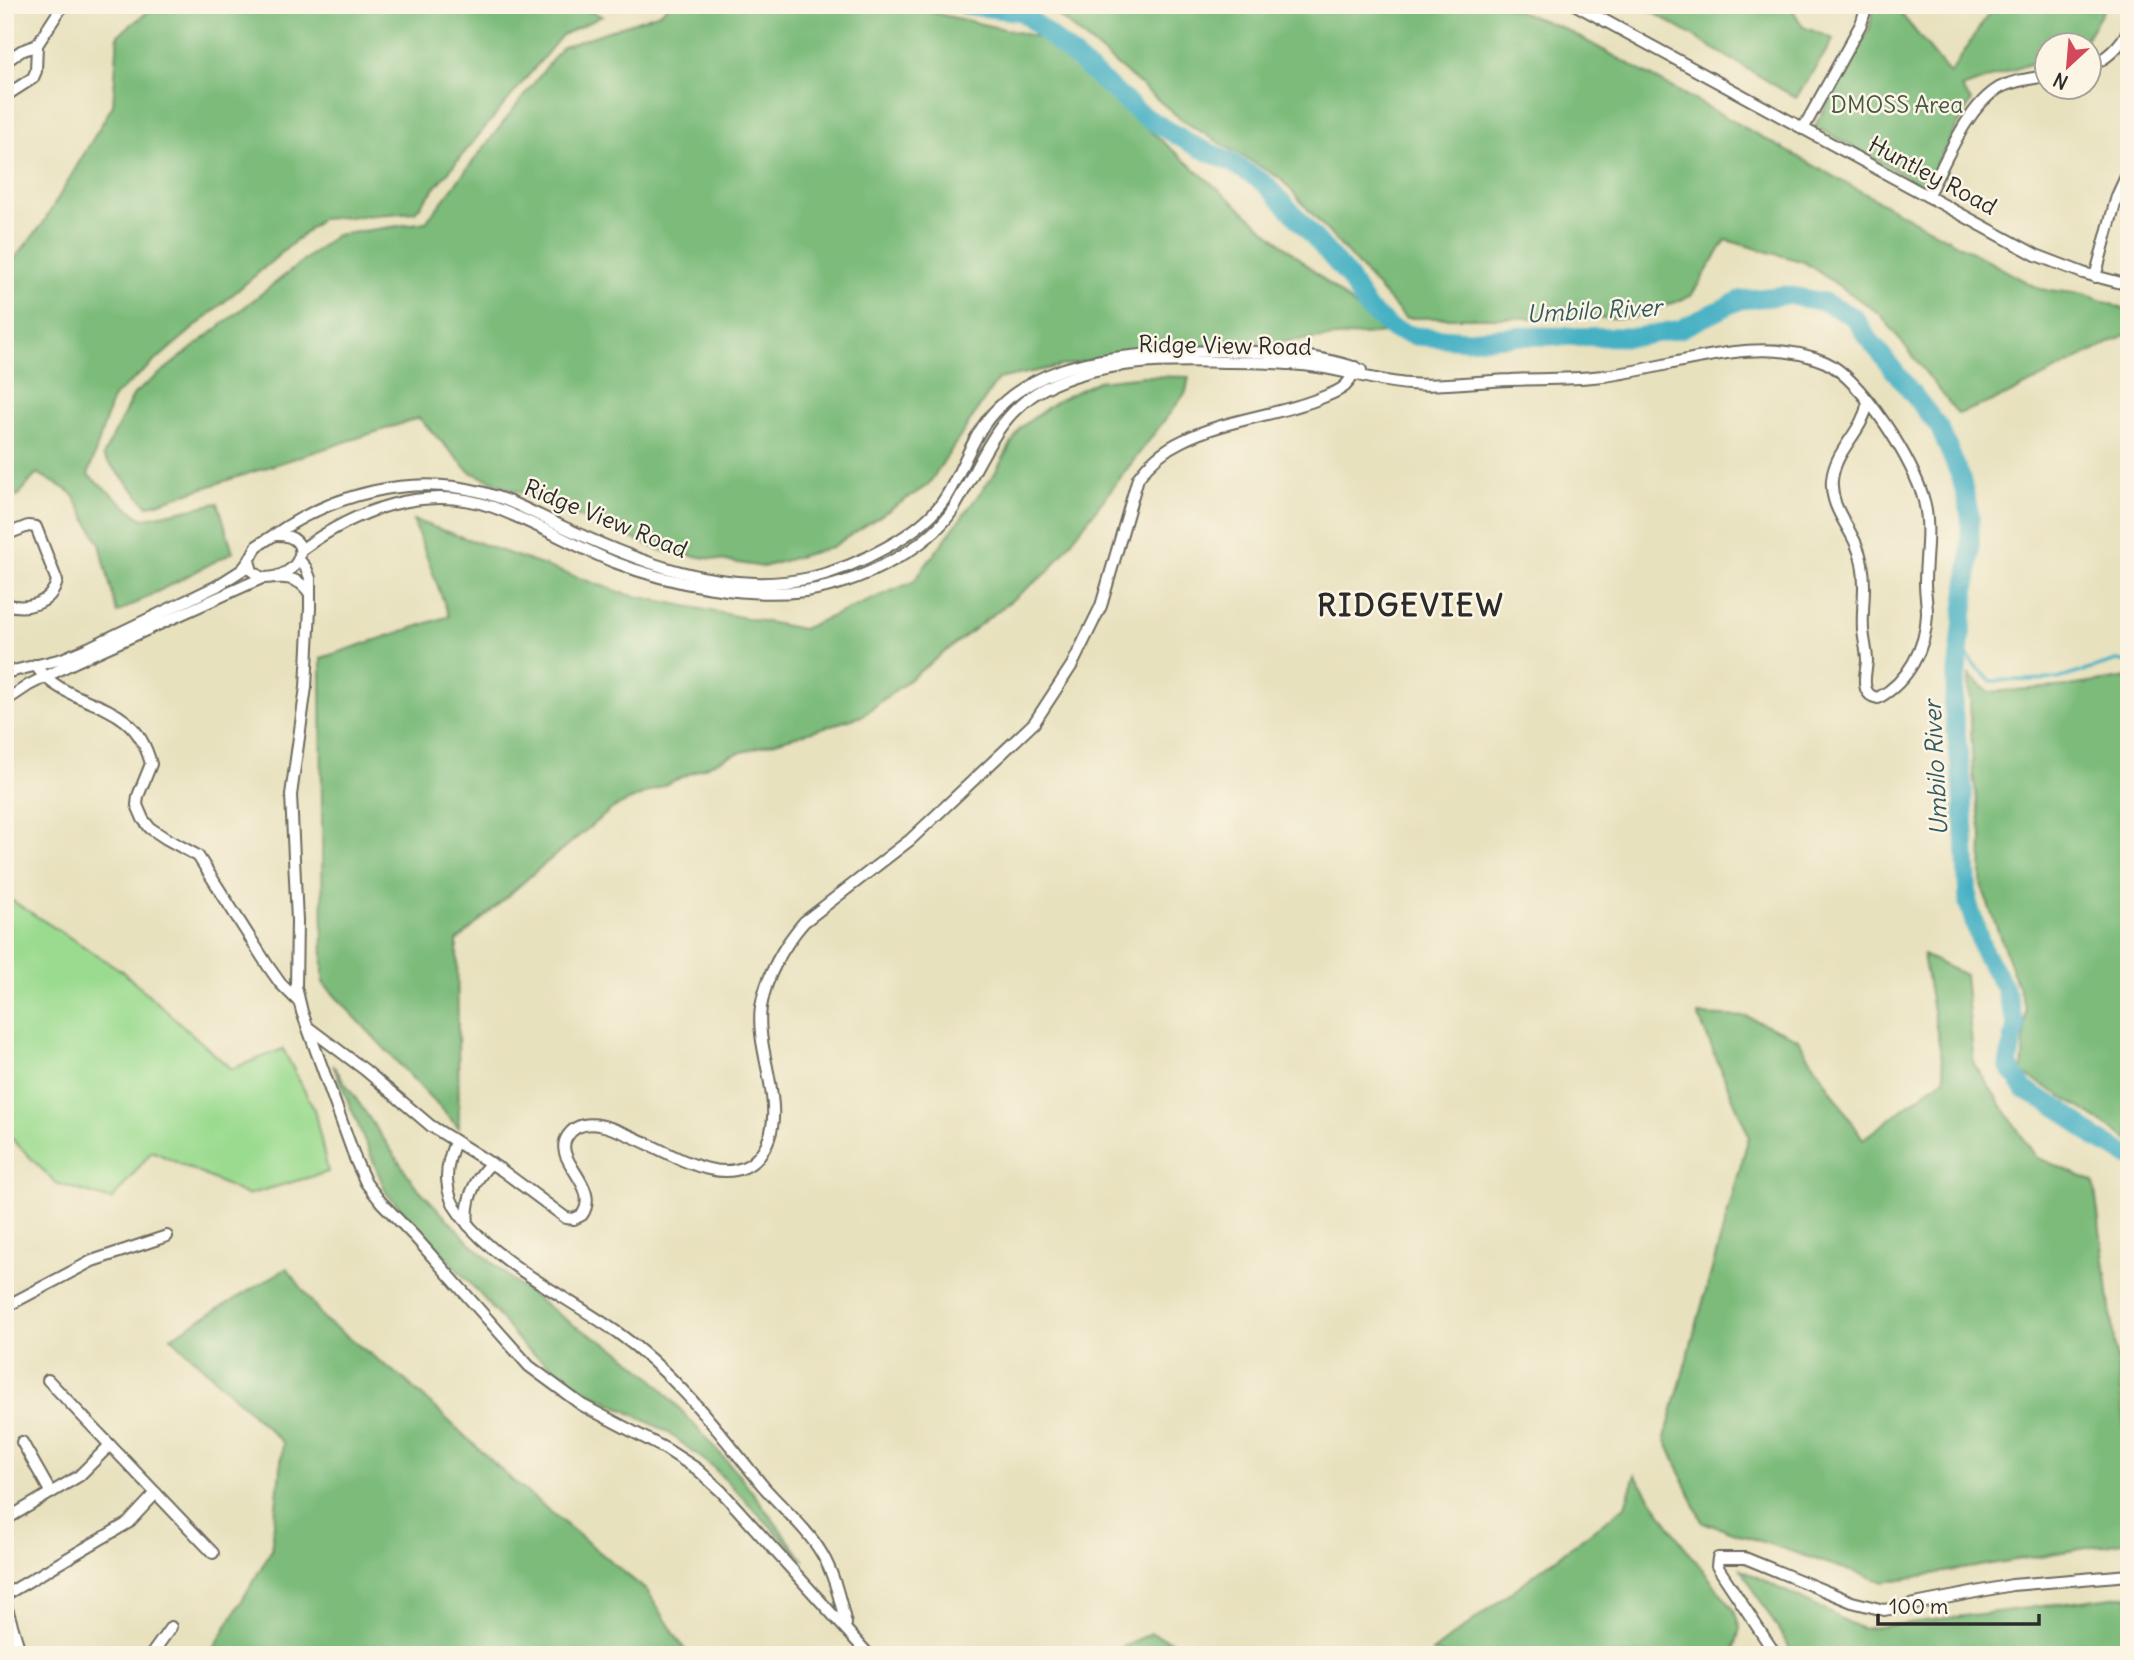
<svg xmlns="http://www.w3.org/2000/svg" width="2134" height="1660" font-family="Delius,sans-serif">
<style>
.green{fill:#9bdb90;stroke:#63835e;stroke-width:2}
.forest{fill:#7cbb7a;stroke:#547352;stroke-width:2}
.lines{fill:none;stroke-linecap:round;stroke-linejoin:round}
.stream{stroke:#46b1c4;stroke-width:3.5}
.river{stroke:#46b1c4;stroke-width:19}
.minor-casing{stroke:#6d6b5e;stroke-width:14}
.minor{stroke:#fff;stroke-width:10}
.labels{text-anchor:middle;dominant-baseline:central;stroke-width:5;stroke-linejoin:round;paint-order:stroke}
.park-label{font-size:23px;fill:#475744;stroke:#fcf5e5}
.street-label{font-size:23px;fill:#2b2b2b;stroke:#fcf5e5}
.water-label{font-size:24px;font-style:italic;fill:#345a61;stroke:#fcf5e5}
.district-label{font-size:30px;font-weight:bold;letter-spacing:2px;fill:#2b2b2b;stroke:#fcf5e5}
</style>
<rect width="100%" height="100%" fill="#fcf5e5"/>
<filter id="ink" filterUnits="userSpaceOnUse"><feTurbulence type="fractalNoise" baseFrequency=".0143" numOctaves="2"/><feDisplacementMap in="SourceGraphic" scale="14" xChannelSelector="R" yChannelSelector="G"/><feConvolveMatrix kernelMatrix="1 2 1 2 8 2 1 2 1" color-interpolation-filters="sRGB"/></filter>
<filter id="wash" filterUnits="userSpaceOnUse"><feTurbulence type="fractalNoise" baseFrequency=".00686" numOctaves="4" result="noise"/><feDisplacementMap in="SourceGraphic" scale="28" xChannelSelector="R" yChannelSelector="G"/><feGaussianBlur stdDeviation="1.57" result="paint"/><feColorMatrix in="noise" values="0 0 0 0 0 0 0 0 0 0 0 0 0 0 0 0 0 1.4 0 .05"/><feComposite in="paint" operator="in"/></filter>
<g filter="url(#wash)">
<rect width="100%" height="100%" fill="#e8e1be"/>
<!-- green -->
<polygon class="green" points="5,896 122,971 231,1069 283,1049 314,1109 328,1172 247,1195 152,1151 112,1200 56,1183 5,1132"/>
<!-- forest -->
<g class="forest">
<polygon points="157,5 572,5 602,16 562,35 415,212 321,219 113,397 88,475 142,519 218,503 233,552 117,613 100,544 72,493 37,473 17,497 5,486 5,270 42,225 113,105 118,35"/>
<polygon points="669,5 900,5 1042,38 1386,333 1114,355 998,379 928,485 832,547 763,567 663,551 470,472 419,418 148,506 103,456 134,394 336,235 426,222 562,47 660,13"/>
<polygon points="1032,5 1502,5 1563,28 2039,289 2084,294 2129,311 2129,333 2006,396 1958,414 1880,314 1804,262 1726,240 1691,296 1633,318 1405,318 1281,179 1183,121 1048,7"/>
<polygon points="1641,5 1790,5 1803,27 1834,39 1796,98"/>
<polygon points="1874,5 1894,5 1950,74 1994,5 2107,5 2082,45 2046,46 2046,58 1962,88 1971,101 1924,187 1815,126 1869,30"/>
<polygon points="1144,376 1189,377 1186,392 1048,572 862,716 729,756 613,808 535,872 457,941 459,1128 323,983 321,658 449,616 413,520 625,594 802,629 913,582 995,473 1020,428 1055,402 1098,381"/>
<polygon points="1969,675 1988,692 2069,686 2129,677 2129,1140 2073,1103 2022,1073 2026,1009 1981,884 1982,834 1973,774"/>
<polygon points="1923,955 1965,975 1974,1064 2036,1157 2094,1182 2129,1459 2129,1541 1884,1582 1702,1522 1665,1438 1749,1136 1698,1015 1748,1017 1797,1038 1863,1139 1945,1077"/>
<polygon points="333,1065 415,1185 469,1242 519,1286 575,1326 620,1351 652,1378 741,1477 804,1561 712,1466 666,1431 585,1390 524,1347 481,1295 387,1194"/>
<polygon points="287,1268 325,1320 406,1381 513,1481 648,1592 688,1655 210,1655 271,1551 283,1443 171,1337"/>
<polygon points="1635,1475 1678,1538 1734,1610 1740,1628 1733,1655 1452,1655 1432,1652 1625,1506"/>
<polygon points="1741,1569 1862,1629 2129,1595 2129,1655 1794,1655"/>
<polygon points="1151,1633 1205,1655 1107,1655"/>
</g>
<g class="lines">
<!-- stream -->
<g class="stream">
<polyline points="1715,5 1716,6"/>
<polyline points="1961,645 1974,665 1991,681 2058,679 2117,661 2129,663"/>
</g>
<!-- river -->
<polyline class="river" points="964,5 1022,12 1142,115 1195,146 1229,161 1264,183 1293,213 1347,275 1367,308 1392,329 1415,336 1466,340 1520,336 1637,337 1680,329 1740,300 1786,295 1824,302 1854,317 1865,334 1939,427 1961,478 1970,515 1970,558 1953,707 1963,790 1968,903 1984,953 2004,986 2016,1025 2008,1065 2025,1090 2062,1110 2097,1139 2129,1156"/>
</g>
</g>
<g filter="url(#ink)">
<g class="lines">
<!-- minor casing -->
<g class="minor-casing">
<g id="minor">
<polyline points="1576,5 2036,255 2083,273 2129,285"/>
<polyline points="5,62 21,51 37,45"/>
<path d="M2088,67C2107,59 2120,47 2129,29"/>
<polyline points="5,96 33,78 36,71 37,45 63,5"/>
<polyline points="1803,129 1861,24 1867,5"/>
<path d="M1927,196C1945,164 1966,107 1999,88C2014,80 2030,79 2046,76"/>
<polyline points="2095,277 2117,196 2129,170"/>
<path d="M5,535L28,526L36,527L57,581C51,605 26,610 5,604"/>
<path d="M274,535C333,494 410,474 481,492C508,499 534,513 559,525C637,561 722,597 810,578C853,568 925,534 947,495C964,467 974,430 999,407C1017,389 1038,378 1061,370C1126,347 1298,343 1361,370"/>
<path d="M274,535C318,533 302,580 262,578L252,571L249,561L257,546Z"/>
<path d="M301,550C356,510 425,483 493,507C534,522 573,545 614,562C670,584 745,598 805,591C855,584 927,551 954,508C981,464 996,413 1045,388C1101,360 1165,360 1226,362C1256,362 1288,363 1318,367C1348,371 1378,382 1409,384C1442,387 1477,381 1511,380C1542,378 1573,380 1603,376C1673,368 1758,332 1825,362C1861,378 1915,463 1924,501C1931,529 1925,555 1925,583C1925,593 1927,603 1927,614C1926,648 1908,682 1878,698C1872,697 1868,695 1866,689C1863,681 1866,670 1867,662C1867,651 1864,641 1863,630C1862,616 1864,601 1864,586C1864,572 1862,557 1856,544C1846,522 1830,505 1832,480C1835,449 1862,434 1868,402"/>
<polyline points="300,561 306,568 310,578 310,608 306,687 291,795 297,921 296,987 302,1012 356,1161 366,1183 381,1202 416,1238 529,1366 582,1405 666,1449 697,1469 722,1492 869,1655"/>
<path d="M277,578C291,577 302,581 310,594"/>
<path d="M35,665C71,714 132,692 151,764L138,796L137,805L143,819L150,828L165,838L198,856L268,966L280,983L298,1001"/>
<polyline points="5,673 62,659 88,648 217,586 242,570 249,561"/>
<polyline points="5,701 29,685 75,662 262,578"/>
<path d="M309,1028L365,1070L431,1126L503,1171L566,1218L574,1219L582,1215C602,1186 552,1161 567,1137C599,1085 710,1212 758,1157C794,1115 754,1055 761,1007C766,976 784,945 804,922L910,840L1034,723L1072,665L1101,606L1138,478C1150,461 1163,450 1182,441C1224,420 1273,416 1316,400C1325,396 1337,393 1345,386C1350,381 1353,374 1355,367"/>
<path d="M455,1142C444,1169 443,1193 461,1216C498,1265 568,1297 618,1333C676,1374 719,1432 763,1486C783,1509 807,1528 822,1554C835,1576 840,1601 846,1624"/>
<path d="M468,1225C465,1200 474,1180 491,1163"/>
<polyline points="5,1307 92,1261 167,1236"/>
<polyline points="48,1380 213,1553"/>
<polyline points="22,1442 51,1493"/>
<polyline points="5,1520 79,1476 110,1445"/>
<polyline points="5,1595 128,1523 156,1493"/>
<polyline points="5,1602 21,1655"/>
<polyline points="151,1655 171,1627"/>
<polyline points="1776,1655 1717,1566 1718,1558 1745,1558 1852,1602 1884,1610 2012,1585 2129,1575"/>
</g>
</g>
<!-- minor -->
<use href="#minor" class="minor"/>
</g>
</g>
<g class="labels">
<!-- park labels -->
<g class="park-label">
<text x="1897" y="104">DMOSS Area</text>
</g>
<!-- street labels -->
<g class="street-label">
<text transform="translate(1933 175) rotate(28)">Huntley Road</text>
<text transform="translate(1225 345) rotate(1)">Ridge View Road</text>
<text transform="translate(606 518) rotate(22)">Ridge View Road</text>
</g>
<!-- water labels -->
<g class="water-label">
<text transform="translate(1594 310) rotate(-3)">Umbilo River</text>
<text transform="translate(1935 768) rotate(-93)">Umbilo River</text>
</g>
<!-- district labels -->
<g class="district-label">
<text x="1411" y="605">RIDGEVIEW</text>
</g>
</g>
<!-- margin -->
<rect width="2134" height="1660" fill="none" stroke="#fcf5e5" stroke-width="28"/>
<!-- north arrow -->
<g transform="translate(2068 66) rotate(206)"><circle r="33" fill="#fcf5e5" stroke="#a8a49b" stroke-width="2"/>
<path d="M0-5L12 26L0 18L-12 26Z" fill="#d1495b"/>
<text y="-10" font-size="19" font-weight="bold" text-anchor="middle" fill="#2b2b2b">N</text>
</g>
<!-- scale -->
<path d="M1878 1614v10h161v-10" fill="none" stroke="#2b2b2b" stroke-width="3.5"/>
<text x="1889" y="1614" font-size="21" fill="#2b2b2b" stroke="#fcf5e5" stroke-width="5" paint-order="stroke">100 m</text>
</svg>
